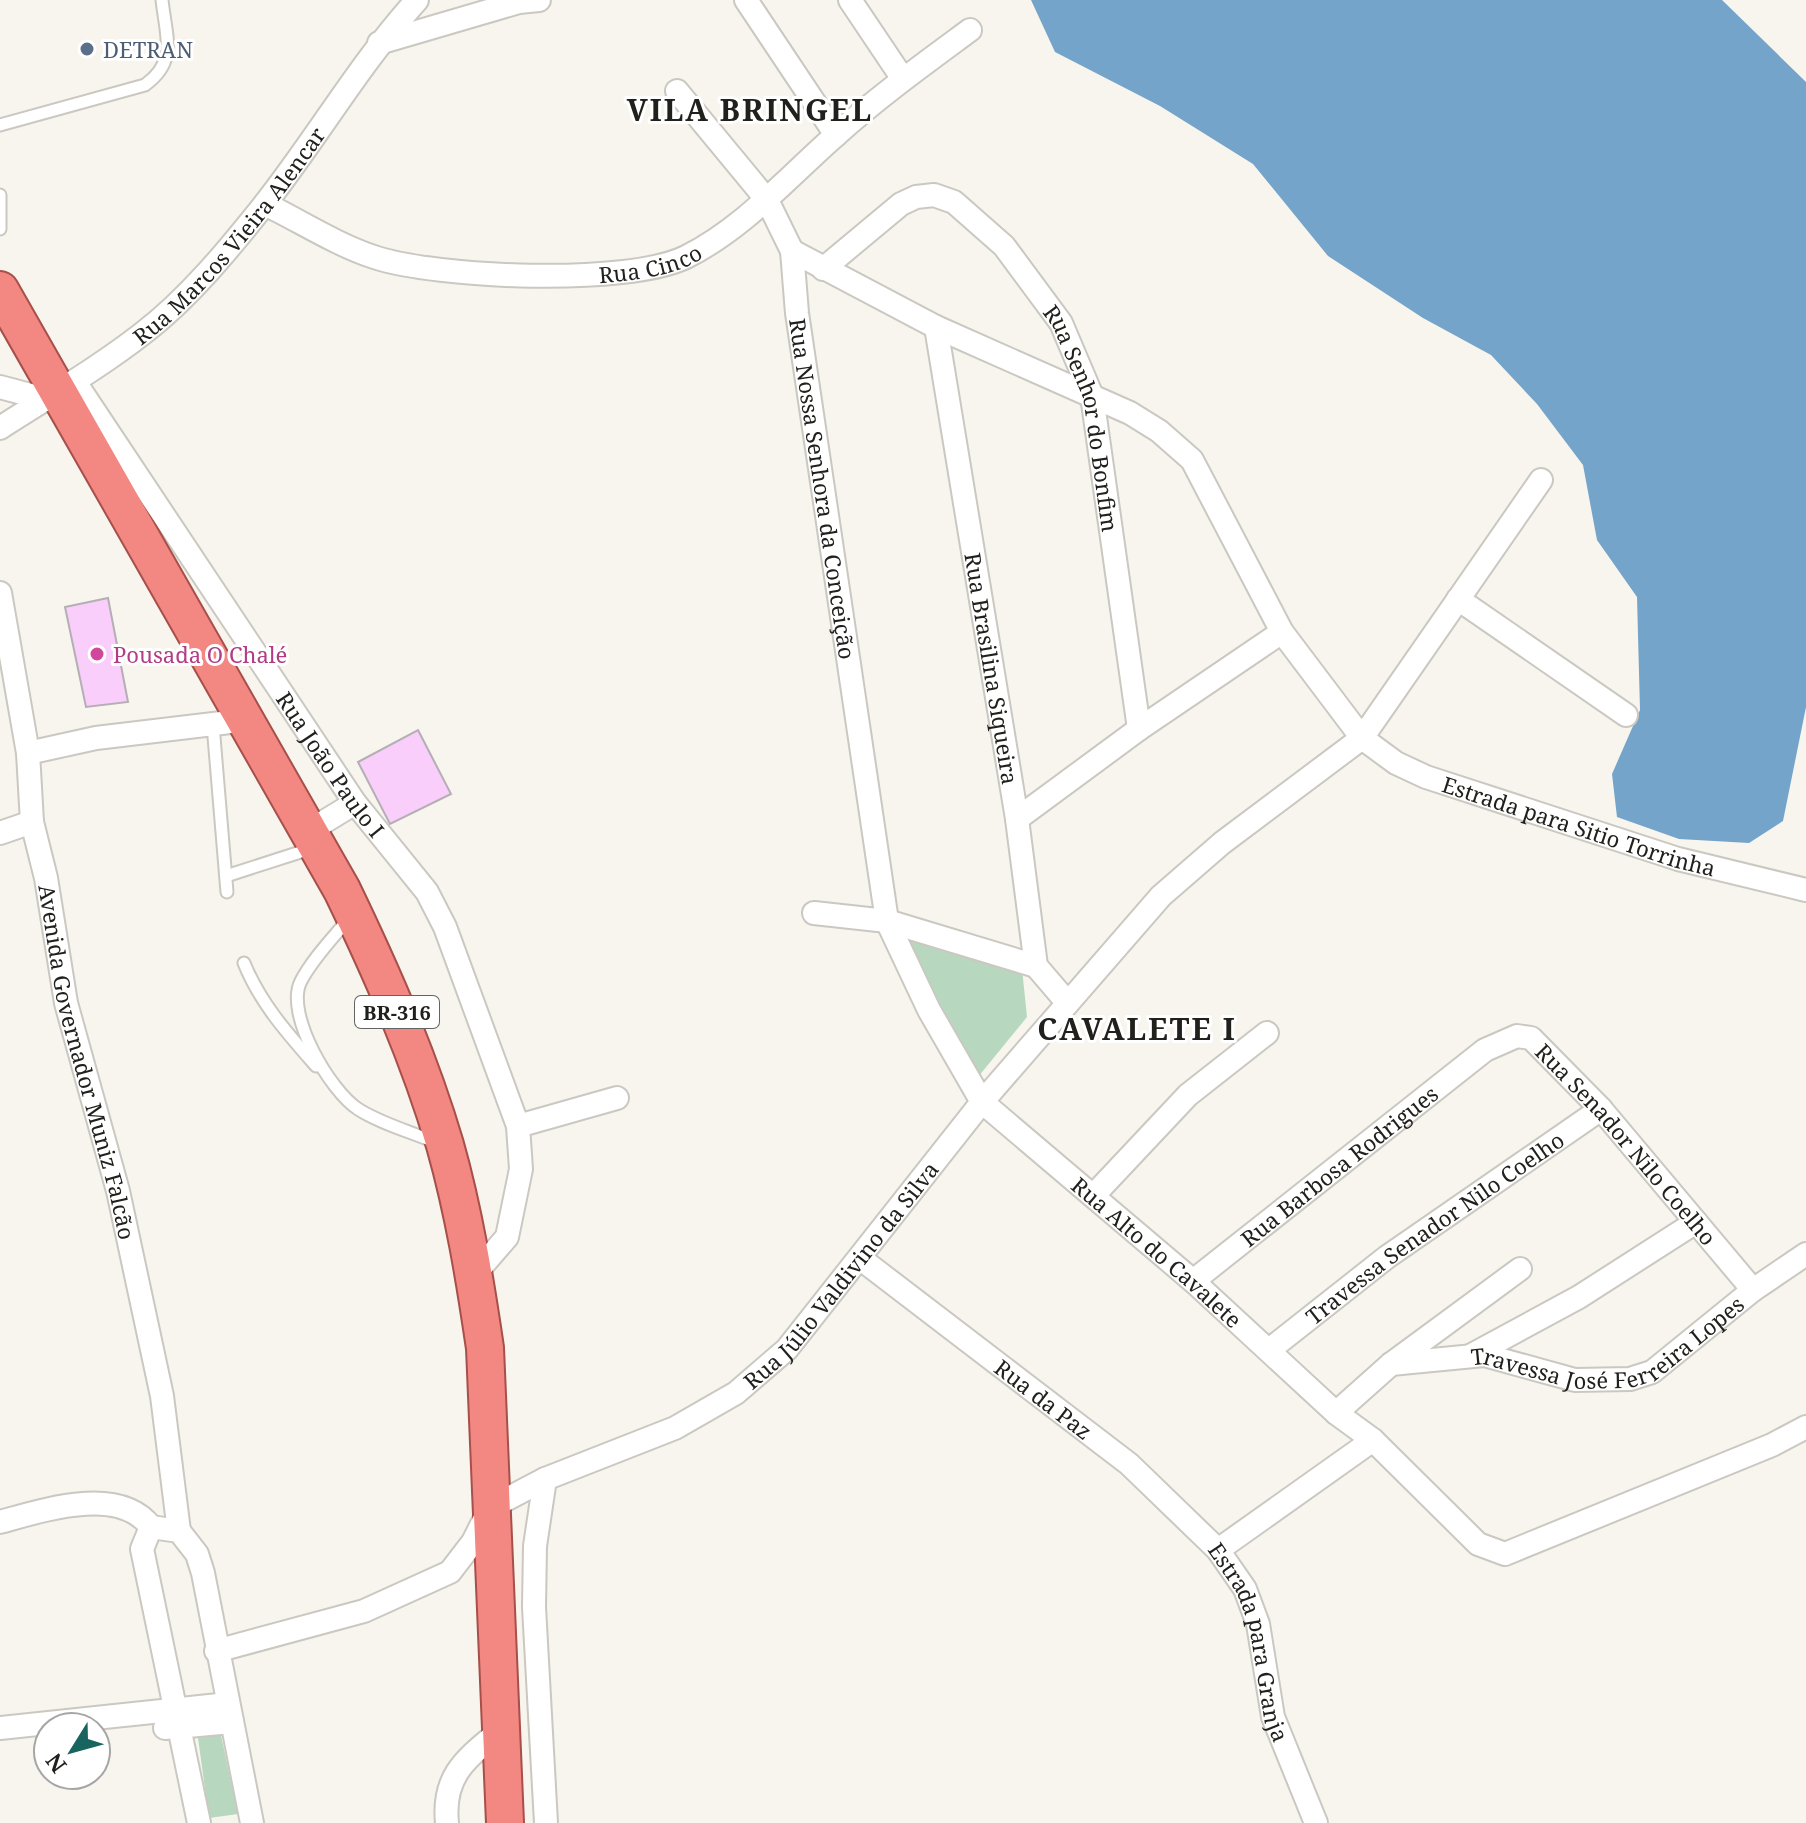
<svg xmlns="http://www.w3.org/2000/svg" width="1806" height="1823" font-family="'Noto Serif',serif">
<style>
.green{fill:#b7d8be}
.water{fill:#74a4c9}
.building{fill:#f9cefa;stroke:#b4afb4;stroke-width:2}
.lines{fill:none;stroke-linecap:round;stroke-linejoin:round}
.service-casing{stroke:#cac8c1;stroke-width:15}
.minor-casing{stroke:#cac8c1;stroke-width:26}
.trunk-casing{stroke:#a74f4a;stroke-width:40}
.service{stroke:#fff;stroke-width:11}
.minor{stroke:#fff;stroke-width:22}
.trunk{stroke:#f38782;stroke-width:36}
.service-dot{fill:#5c6f8a;stroke:#fff;stroke-width:3}
.hotel-dot{fill:#d1479c;stroke:#fff;stroke-width:3}
.labels{text-anchor:middle;dominant-baseline:central;stroke-width:6;stroke-linejoin:round;paint-order:stroke}
.shield{fill:#fff;stroke:#636361;stroke-width:2}
.shield-label{font-size:20px;font-weight:bold;fill:#20201d}
.service-label{font-size:22px;fill:#4e5e75;stroke:#fff;text-anchor:start}
.street-label{font-size:22px;fill:#20201d;stroke:#fff}
.hotel-label{font-size:22px;fill:#b23c85;stroke:#fff;text-anchor:start}
.district-label{font-size:30px;font-weight:bold;letter-spacing:2px;fill:#20201d;stroke:#fff}
</style>
<rect width="100%" height="100%" fill="#f7f5ee"/>
<!-- green -->
<g class="green">
<polygon points="902,931 1022,969 1027,1017 978,1077"/>
<polygon points="221,1735 238,1814 209,1818 198,1738"/>
</g>
<!-- water -->
<polygon class="water" points="1031,0 1722,0 1806,82 1806,707 1783,821 1749,843 1679,839 1617,817 1612,774 1640,710 1637,597 1597,540 1583,465 1537,404 1491,355 1423,318 1328,256 1253,164 1160,106 1055,52"/>
<!-- building -->
<g class="building">
<polygon points="108,598 128,702 86,707 65,607"/>
<polygon points="418,730 451,794 390,824 358,762"/>
</g>
<g class="lines">
<!-- service casing -->
<g class="service-casing">
<g id="service">
<path d="M0,125L145,85C178,61 166,37 162,0"/>
<polyline points="0,195 0,229"/>
<polyline points="213,725 227,892"/>
<polyline points="226,876 313,848"/>
<path d="M350,917C334,937 313,958 301,981C284,1013 330,1091 358,1109C381,1124 412,1132 437,1143"/>
<path d="M244,963C260,1003 288,1034 316,1066"/>
</g>
</g>
<!-- minor casing -->
<g class="minor-casing">
<g id="minor">
<polyline points="746,0 836,135"/>
<polyline points="850,0 903,79"/>
<polyline points="379,43 519,2 539,0"/>
<path id="s1" d="M677,91L767,200L792,251L797,313L887,921L929,1010L982,1102L1193,1281L1336,1413L1373,1440L1478,1544L1505,1554L1772,1445L1806,1427"/>
<path id="s2" d="M265,204C300,221 337,245 374,257C437,278 627,286 686,257C744,228 788,177 836,135C878,97 924,64 970,30"/>
<path id="s3" d="M792,251L936,327L1130,413L1159,431L1192,460L1282,632L1362,738L1396,763L1426,777L1678,859L1806,890"/>
<path id="s4" d="M823,269L901,204L916,197L934,195L954,202L1004,246L1061,323L1092,396L1139,729"/>
<path id="s5" d="M936,327L1017,819L1036,966L1066,1001"/>
<path id="s6" d="M75,382L355,803L427,892L445,927L518,1126"/>
<polyline points="0,387 45,399"/>
<path id="s7" d="M0,428C48,397 97,369 142,334C188,299 228,250 264,205C317,138 359,64 417,0"/>
<path id="s8" d="M0,593L28,753L32,822L46,878L66,1003L118,1191L162,1396L179,1531"/>
<polyline points="1458,599 1626,715"/>
<polyline points="28,753 96,738 247,720"/>
<polyline points="1017,819 1139,729 1282,632"/>
<polyline points="309,831 355,803"/>
<polyline points="0,833 32,822"/>
<polyline points="814,913 887,921 1036,966"/>
<polyline points="1093,1196 1188,1095 1267,1033"/>
<path id="s9" d="M861,1259L1129,1464L1218,1550L1245,1589L1258,1624L1273,1717L1316,1823"/>
<polyline points="475,1274 507,1237 521,1169 518,1126 617,1098"/>
<path id="s10" d="M1193,1281L1485,1050L1517,1036L1531,1038L1601,1109L1753,1290"/>
<path id="s11" d="M1269,1350L1387,1257L1601,1109"/>
<polyline points="1472,1355 1579,1297 1696,1222"/>
<path id="s12" d="M1391,1364L1484,1355L1575,1380L1630,1379L1652,1372L1753,1290L1806,1254"/>
<polyline points="1336,1413 1391,1364 1520,1269"/>
<polyline points="545,1479 535,1546 534,1607 546,1823"/>
<path d="M0,1522C44,1510 119,1485 151,1527"/>
<polyline points="1218,1550 1373,1440"/>
<path id="s13" d="M216,1651L364,1611L450,1572L473,1542L490,1508L545,1479L675,1428L736,1393L787,1349L982,1102L1161,896L1222,843L1362,738L1541,480"/>
<polyline points="0,1728 228,1704"/>
<polyline points="165,1728 232,1722"/>
<polyline points="199,1823 142,1549 151,1527 179,1531 197,1554 203,1573 252,1823"/>
<path d="M447,1823C442,1773 469,1757 503,1728"/>
</g>
</g>
<!-- trunk casing -->
<g class="trunk-casing">
<path id="trunk" d="M0,290L342,890C382,973 419,1057 445,1145C464,1212 475,1280 485,1348L505,1823"/>
</g>
<!-- service -->
<use href="#service" class="service"/>
<!-- minor -->
<use href="#minor" class="minor"/>
<!-- trunk -->
<use href="#trunk" class="trunk"/>
</g>
<!-- markers -->
<circle class="service-dot" cx="87" cy="49" r="8"/>
<circle class="hotel-dot" cx="97" cy="654" r="8"/>
<g class="labels">
<!-- shield labels -->
<rect class="shield" x="355" y="996" width="84" height="32" rx="6"/>
<g class="shield-label">
<text x="397" y="1012">BR-316</text>
</g>
<!-- service labels -->
<g class="service-label">
<text x="103" y="49">DETRAN</text>
</g>
<!-- street labels -->
<g class="street-label">
<text stroke="none"><textPath href="#s7" startOffset="302">Rua Marcos Vieira Alencar</textPath></text>
<text stroke="none"><textPath href="#s2" startOffset="400">Rua Cinco</textPath></text>
<text stroke="none"><textPath href="#s4" startOffset="418">Rua Senhor do Bonfim</textPath></text>
<text stroke="none"><textPath href="#s1" startOffset="438">Rua Nossa Senhora da Conceição</textPath></text>
<text stroke="none"><textPath href="#s5" startOffset="346">Rua Brasilina Siqueira</textPath></text>
<text stroke="none"><textPath href="#s6" startOffset="460">Rua João Paulo I</textPath></text>
<text stroke="none"><textPath href="#s3" startOffset="1016">Estrada para Sitio Torrinha</textPath></text>
<text stroke="none"><textPath href="#s8" startOffset="478">Avenida Governador Muniz Falcão</textPath></text>
<text stroke="none"><textPath href="#s10" startOffset="564">Rua Senador Nilo Coelho</textPath></text>
<text stroke="none"><textPath href="#s10" startOffset="186">Rua Barbosa Rodrigues</textPath></text>
<text stroke="none"><textPath href="#s11" startOffset="206">Travessa Senador Nilo Coelho</textPath></text>
<text stroke="none"><textPath href="#s1" startOffset="1310">Rua Alto do Cavalete</textPath></text>
<text stroke="none"><textPath href="#s13" startOffset="754">Rua Júlio Valdivino da Silva</textPath></text>
<text stroke="none"><textPath href="#s12" startOffset="230">Travessa José Ferreira Lopes</textPath></text>
<text stroke="none"><textPath href="#s9" startOffset="230">Rua da Paz</textPath></text>
<text stroke="none"><textPath href="#s9" startOffset="560">Estrada para Granja</textPath></text>
</g>
<!-- hotel labels -->
<g class="hotel-label">
<text x="113" y="654">Pousada O Chalé</text>
</g>
<!-- district labels -->
<g class="district-label">
<text x="750" y="109">VILA BRINGEL</text>
<text x="1137" y="1028">CAVALETE I</text>
</g>
</g>
<!-- north arrow -->
<g transform="translate(72 1751) rotate(233)"><circle r="38" fill="#ffffff" stroke="#a6a6a5" stroke-width="2"/>
<path d="M0-6L14 30L0 20L-14 30Z" fill="#18655f"/>
<text y="-12" font-size="22" font-weight="bold" text-anchor="middle" fill="#20201d">N</text>
</g>
</svg>
